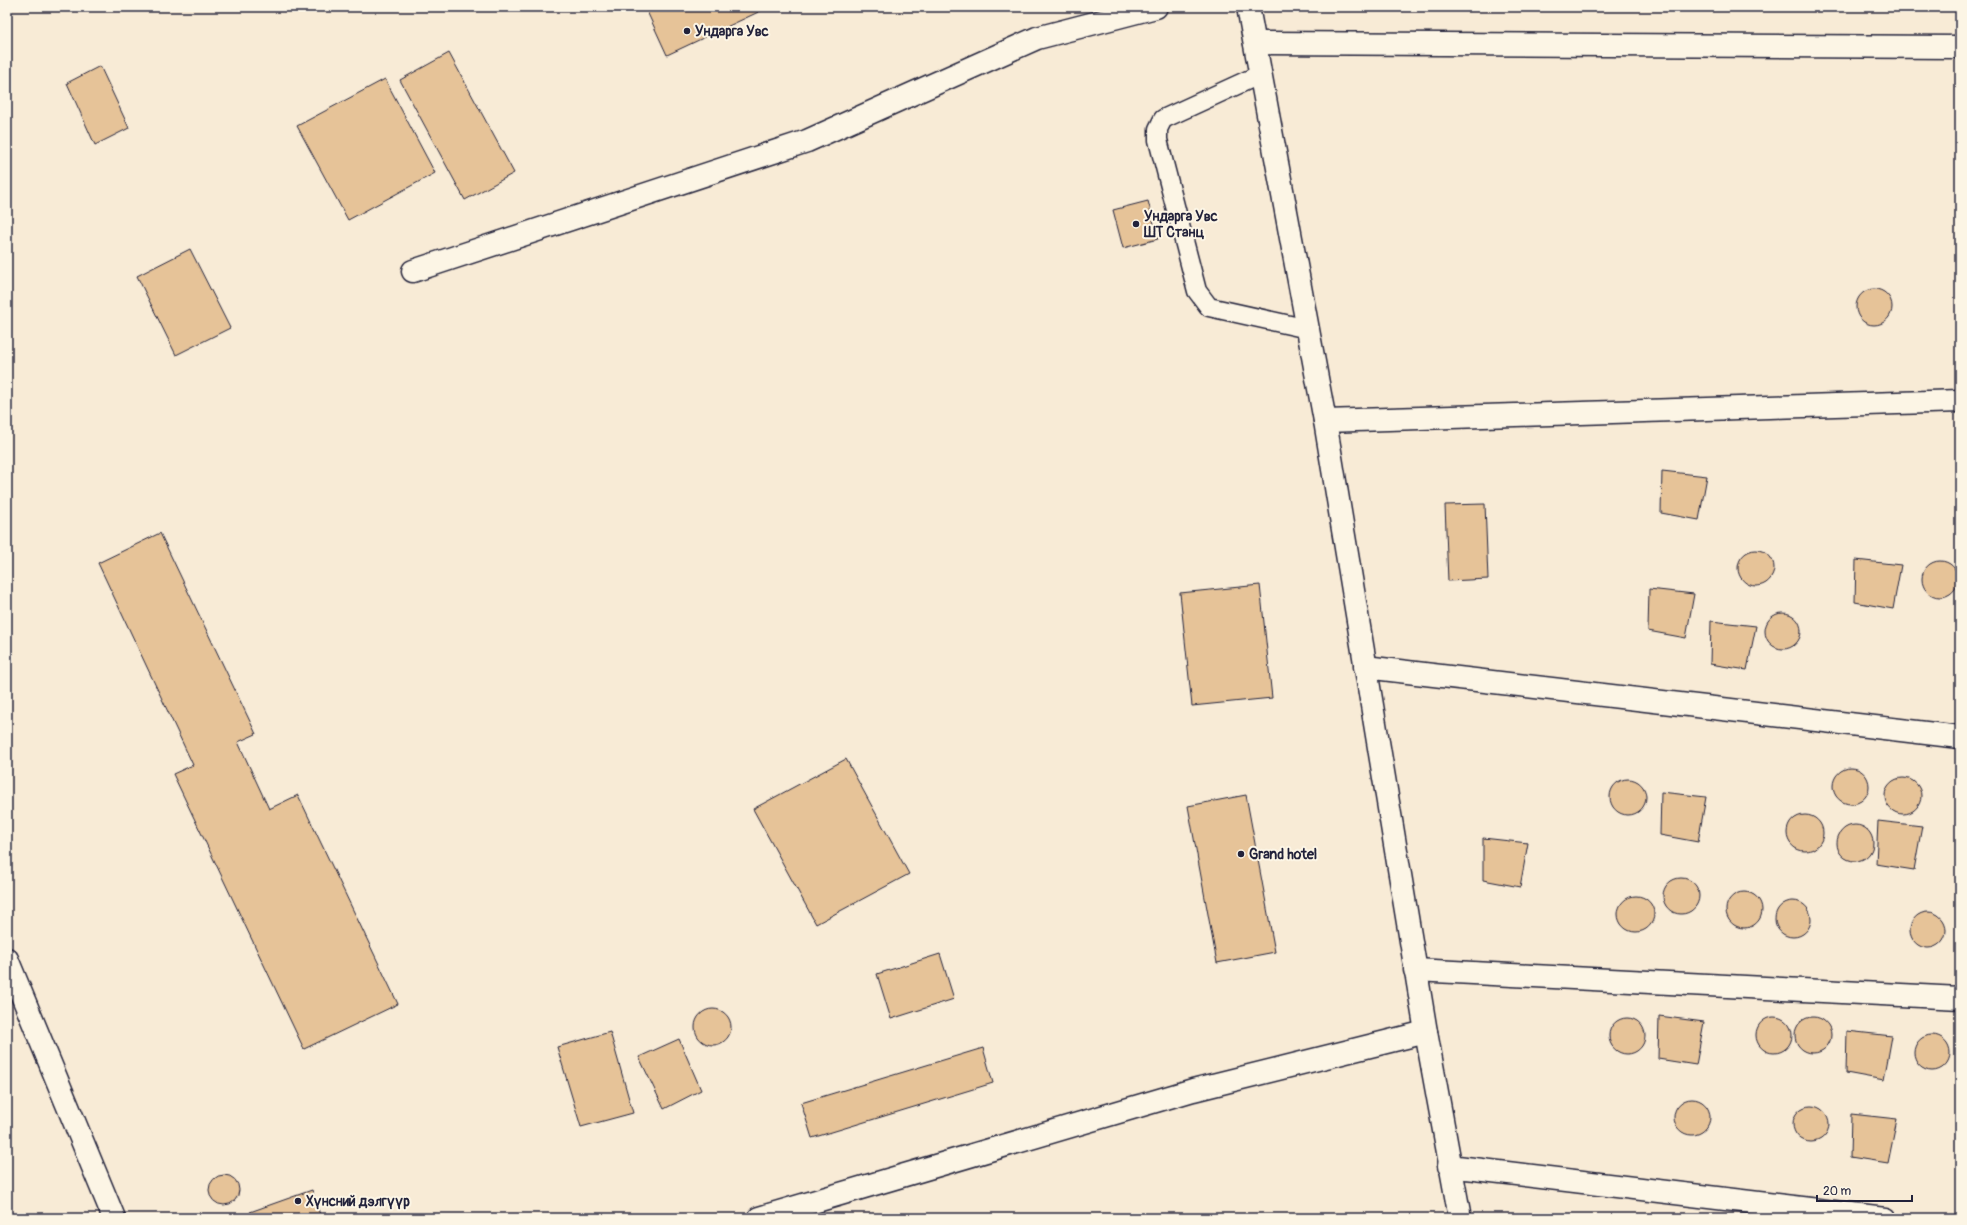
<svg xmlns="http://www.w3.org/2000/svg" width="1967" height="1225" font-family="Pangolin,sans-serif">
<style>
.building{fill:#e6c398;stroke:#22223b}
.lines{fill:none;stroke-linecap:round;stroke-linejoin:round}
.lane-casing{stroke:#22223b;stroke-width:21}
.street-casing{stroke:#22223b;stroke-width:25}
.secondary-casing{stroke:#22223b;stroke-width:25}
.lane{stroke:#fcf5e5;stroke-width:18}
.street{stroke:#fcf5e5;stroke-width:22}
.secondary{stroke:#fcf5e5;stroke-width:22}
.poi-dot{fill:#22223b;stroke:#fcf5e5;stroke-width:1.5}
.labels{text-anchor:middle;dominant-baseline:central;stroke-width:4;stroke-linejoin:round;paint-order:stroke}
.poi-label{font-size:14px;font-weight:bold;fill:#22223b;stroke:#fcf5e5;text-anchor:start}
</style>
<rect width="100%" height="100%" fill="#f8ebd6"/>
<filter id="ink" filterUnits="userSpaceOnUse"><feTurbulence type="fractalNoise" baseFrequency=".025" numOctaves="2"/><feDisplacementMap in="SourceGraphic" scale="8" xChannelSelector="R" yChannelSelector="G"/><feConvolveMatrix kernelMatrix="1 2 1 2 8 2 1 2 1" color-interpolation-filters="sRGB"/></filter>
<g filter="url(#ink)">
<!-- building -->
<g class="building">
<polygon points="645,7 769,7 667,55"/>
<polygon points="449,53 514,173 465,200 400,80"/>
<polygon points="100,66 129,128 95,145 67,83"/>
<polygon points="385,79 435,173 348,220 297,126"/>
<polygon points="1148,201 1158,239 1123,248 1113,210"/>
<polygon points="190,249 230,328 176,355 137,276"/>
<circle cx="1874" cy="307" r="18"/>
<polygon points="1662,471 1707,476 1699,520 1661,513"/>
<polygon points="1485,504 1488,579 1448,581 1445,505"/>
<polygon points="160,533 256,734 238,742 269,809 298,795 398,1004 304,1049 173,774 193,765 98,563"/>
<circle cx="1756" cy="568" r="18"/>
<polygon points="1856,560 1901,565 1893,609 1855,602"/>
<circle cx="1940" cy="579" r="18"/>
<polygon points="1260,585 1272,698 1192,706 1180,593"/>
<polygon points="1649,589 1694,594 1686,638 1648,631"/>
<circle cx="1783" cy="631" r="18"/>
<polygon points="1711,621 1756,626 1747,670 1710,664"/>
<polygon points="846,759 909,874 816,924 753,809"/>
<circle cx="1851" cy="786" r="18"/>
<circle cx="1903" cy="796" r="18"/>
<circle cx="1628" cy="797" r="18"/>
<polygon points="1661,792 1706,797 1698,842 1660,835"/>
<polygon points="1246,795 1275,952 1217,963 1188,806"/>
<circle cx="1805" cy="833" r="18"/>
<polygon points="1878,821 1922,826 1914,870 1876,864"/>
<circle cx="1855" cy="843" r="18"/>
<polygon points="1483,838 1528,843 1520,887 1483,880"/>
<circle cx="1681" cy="896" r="18"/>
<circle cx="1744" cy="910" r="18"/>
<circle cx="1636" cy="914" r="18"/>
<circle cx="1793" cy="919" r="18"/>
<circle cx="1928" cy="930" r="18"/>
<polygon points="940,954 954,999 891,1019 877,974"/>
<circle cx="713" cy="1027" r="18"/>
<polygon points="1659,1016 1704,1022 1696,1065 1658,1059"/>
<circle cx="1813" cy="1035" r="18"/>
<circle cx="1774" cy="1035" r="18"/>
<circle cx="1627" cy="1036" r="18"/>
<polygon points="1847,1031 1892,1036 1884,1080 1846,1073"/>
<polygon points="610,1032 633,1113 581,1127 557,1047"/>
<circle cx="1932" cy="1053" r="18"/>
<polygon points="679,1039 701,1090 664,1109 639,1057"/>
<polygon points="983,1048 993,1083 812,1138 801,1103"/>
<circle cx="1692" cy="1117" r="18"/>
<circle cx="1811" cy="1124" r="18"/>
<polygon points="1851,1114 1897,1119 1888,1163 1850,1157"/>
<circle cx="224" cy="1190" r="15"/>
<polygon points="312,1190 321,1218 252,1218 250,1212"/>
</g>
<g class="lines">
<!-- lane casing -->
<g class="lane-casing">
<polyline id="lane" points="1261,74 1163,119 1158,129 1158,140 1197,291 1209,307 1308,329"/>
</g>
<!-- street casing -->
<g class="street-casing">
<g id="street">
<polyline points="1255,43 1960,47"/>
<polyline points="413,271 807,141 1037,38 1156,7"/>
<polyline points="1325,421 1960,401"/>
<polyline points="1365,667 1960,737"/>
<polyline points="7,959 114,1218"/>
<polyline points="1415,970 1960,998"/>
<polyline points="1449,1166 1885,1218"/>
<polyline points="759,1218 1193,1090 1426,1032"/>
</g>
</g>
<!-- secondary casing -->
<g class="secondary-casing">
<polyline id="secondary" points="1248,7 1325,421 1426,1032 1460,1218"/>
</g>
<!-- lane -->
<use href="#lane" class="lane"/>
<!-- street -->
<use href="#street" class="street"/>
<!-- secondary -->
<use href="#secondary" class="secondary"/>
</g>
</g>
<!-- markers -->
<g class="poi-dot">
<circle cx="687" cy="31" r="4"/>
<circle cx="1136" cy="224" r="4"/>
<circle cx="1241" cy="854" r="4"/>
<circle cx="298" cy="1201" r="4"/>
</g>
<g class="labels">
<!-- poi labels -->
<g class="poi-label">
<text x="695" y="31">Ундарга Увс</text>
<text x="1144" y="216">Ундарга Увс<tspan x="1144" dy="16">ШТ Станц</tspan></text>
<text x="1249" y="854">Grand hotel</text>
<text x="306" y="1201">Хүнсний дэлгүүр</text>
</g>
</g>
<!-- margin -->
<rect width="1967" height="1225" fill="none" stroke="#fcf5e5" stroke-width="24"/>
<rect x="12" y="12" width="1943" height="1201" fill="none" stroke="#22223b" stroke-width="1.5" filter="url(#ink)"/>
<!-- scale -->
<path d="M1817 1195v6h95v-6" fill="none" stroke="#22223b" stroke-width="2"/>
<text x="1823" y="1195" font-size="12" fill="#22223b" stroke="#fcf5e5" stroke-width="3" paint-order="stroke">20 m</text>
</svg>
